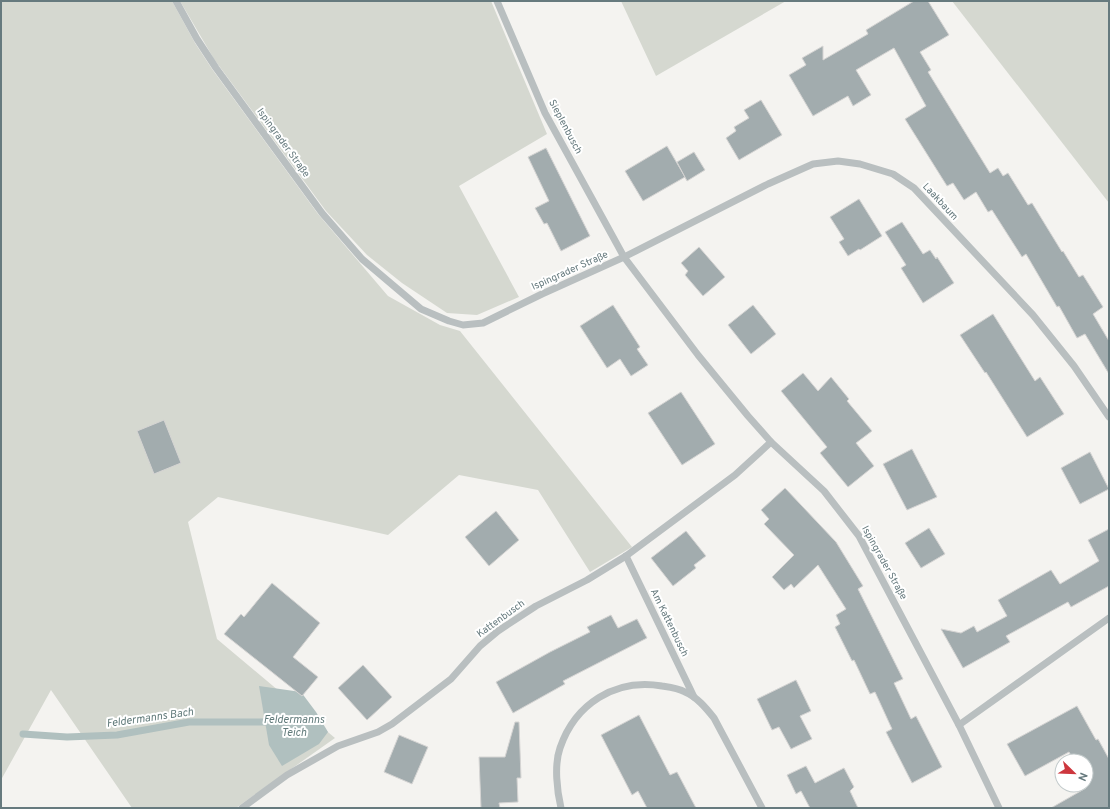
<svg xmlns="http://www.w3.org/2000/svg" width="1110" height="809" font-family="Overpass,sans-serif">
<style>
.green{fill:#d5d8d0}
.water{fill:#b0c0bf}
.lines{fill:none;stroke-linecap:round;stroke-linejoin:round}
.stream{stroke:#b0c0bf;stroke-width:7}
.building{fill:#a2acae;stroke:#d5d4d3}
.minor{stroke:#b9bfc0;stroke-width:7}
.labels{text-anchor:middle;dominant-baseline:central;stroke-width:4;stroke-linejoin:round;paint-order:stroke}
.street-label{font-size:10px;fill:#667a7e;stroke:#fff}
.water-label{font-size:11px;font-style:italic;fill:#627b7b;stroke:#fff}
</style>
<rect width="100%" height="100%" fill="#f4f3f0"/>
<!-- green -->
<g class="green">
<polygon points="1,1 172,1 195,43 212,69 318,214 388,296 440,325 460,331 632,547 590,572 538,490 459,475 388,535 218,497 188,522 217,639 335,738 236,808 132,808 51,690 1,780"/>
<polygon points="180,1 491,1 547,134 459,186 519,297 477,315 447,313 402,283 367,255 326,211 214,59"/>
<polygon points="621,1 786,1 656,76"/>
<polygon points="952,1 1109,1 1109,203"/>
</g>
<!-- water -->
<polygon class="water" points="259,686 301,692 316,712 328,732 319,744 282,766 269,745"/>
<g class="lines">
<!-- stream -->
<polyline class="stream" points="23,734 67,737 117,735 189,722 273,722"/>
</g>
<!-- building -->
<g class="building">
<polygon points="914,1 928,1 949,35 920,52 931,70 928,72 990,173 998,168 1003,176 1008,173 1028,205 1032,203 1062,252 1063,251 1079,277 1083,275 1103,307 1093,314 1109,341 1109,374 1085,334 1077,338 1059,306 1057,307 1026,254 1022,257 992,210 988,212 976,192 964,200 953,183 947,186 905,119 926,106 894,48 856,70 871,95 853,106 848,96 813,116 789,75 806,65 802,58 823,46 823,60 868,34 866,30"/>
<polygon points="761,100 782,135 739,160 726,138 736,131 734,127 749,118 744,110"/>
<polygon points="667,146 685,177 643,201 625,171"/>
<polygon points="546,148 590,236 561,251 547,223 544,224 535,208 549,201 528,157"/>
<polygon points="694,152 705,170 687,181 677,162"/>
<polygon points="859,199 882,236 860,250 859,249 848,256 839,242 844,239 830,217"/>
<polygon points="902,222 923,254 930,250 936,259 937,257 954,283 923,303 901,268 906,265 885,232"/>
<polygon points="699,247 725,277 703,296 685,275 688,271 681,263"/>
<polygon points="613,305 640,347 637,349 648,365 631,376 620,359 607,368 580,326"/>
<polygon points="753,305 776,334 751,354 728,325"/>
<polygon points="993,314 1035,381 1040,377 1064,414 1027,437 986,372 985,373 960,335"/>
<polygon points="803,373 818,391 831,377 849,399 847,401 872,431 856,443 874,466 848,487 820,453 827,447 781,391"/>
<polygon points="681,392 715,444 682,465 648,413"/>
<polygon points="164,420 181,463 154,474 137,431"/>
<polygon points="912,449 937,497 907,510 883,464"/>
<polygon points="1090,452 1109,489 1080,504 1061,468"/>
<polygon points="785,488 836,542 863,586 858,589 903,679 894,683 911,719 916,716 942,767 912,783 886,732 892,729 875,692 870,694 854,660 852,661 835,627 840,624 836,615 846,609 818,565 794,588 791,584 784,590 772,577 794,555 764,524 769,519 761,510"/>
<polygon points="496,511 519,540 489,566 465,537"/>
<polygon points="929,528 945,554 921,568 905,543"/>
<polygon points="1109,529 1109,586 1071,607 1068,602 1006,636 1010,642 963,668 941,629 961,633 974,626 977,632 1007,616 998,600 1051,570 1060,584 1099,561 1088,540"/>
<polygon points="686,531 706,556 694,565 696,568 673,586 651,558"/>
<polygon points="272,583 320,623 293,657 318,677 302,696 224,634 241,614 244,617"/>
<polygon points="611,615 618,628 637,619 647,638 563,681 565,684 513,713 496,682 550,652 590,632 587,627"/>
<polygon points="363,665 392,697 367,720 338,688"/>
<polygon points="796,680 811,711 800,716 812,739 791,749 779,727 772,730 757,699"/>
<polygon points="1077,706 1096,740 1098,739 1109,759 1109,808 1051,808 1086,788 1086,761 1074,761 1069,752 1025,776 1007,744"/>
<polygon points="639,715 670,775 677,772 696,808 647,808 638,791 632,795 601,735"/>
<polygon points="515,722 519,722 521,778 517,778 518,802 499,803 500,808 481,808 479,757 505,757"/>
<polygon points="399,735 428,747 412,784 384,772"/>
<polygon points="806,766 815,783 844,768 854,787 850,791 858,808 810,808 801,791 796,794 787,775"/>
</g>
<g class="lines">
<!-- minor -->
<g class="minor">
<polyline points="176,1 197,39 216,68 322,213 362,259 421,309 449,321 463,325 483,323 542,294 624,257 768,184 813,164 838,161 860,164 893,174 914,188 1033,315 1074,366 1109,417"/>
<polyline points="497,1 545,113 624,257 698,355 748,416 771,442 824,491 859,536 959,725 999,808"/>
<polyline points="626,556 694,697"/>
<polyline points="959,725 1109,618"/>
<polyline points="242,808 287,775 338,746 378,732 392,724 451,679 480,646 498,631 536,606 587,580 626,556 735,475 771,442"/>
<path d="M561,808C557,791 554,765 560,748C575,704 615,678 662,686C669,687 678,688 685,692C697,697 706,708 714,718L762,808"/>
</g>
</g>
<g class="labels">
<!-- street labels -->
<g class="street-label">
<text transform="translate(565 127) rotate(62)">Sieplenbusch</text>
<text transform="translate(283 143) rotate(54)">Ispingrader Straße</text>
<text transform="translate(940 202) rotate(47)">Laakbaum</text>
<text transform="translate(570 271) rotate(-24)">Ispingrader Straße</text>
<text transform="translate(884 563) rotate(61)">Ispingrader Straße</text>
<text transform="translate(501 619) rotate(-36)">Kattenbusch</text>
<text transform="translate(669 623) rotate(64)">Am Kattenbusch</text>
</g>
<!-- water labels -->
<g class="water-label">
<text transform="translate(150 718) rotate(-8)">Feldermanns Bach</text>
<text x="294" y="720">Feldermanns<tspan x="294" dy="13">Teich</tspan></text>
</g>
</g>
<!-- border -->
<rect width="1110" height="809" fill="none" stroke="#667a7e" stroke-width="4"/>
<!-- north arrow -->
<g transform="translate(1074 773) rotate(113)"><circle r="19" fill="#ffffff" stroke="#c2cacb"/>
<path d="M0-3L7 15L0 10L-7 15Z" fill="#cd373e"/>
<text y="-6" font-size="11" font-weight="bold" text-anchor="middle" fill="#667a7e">N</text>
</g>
</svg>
